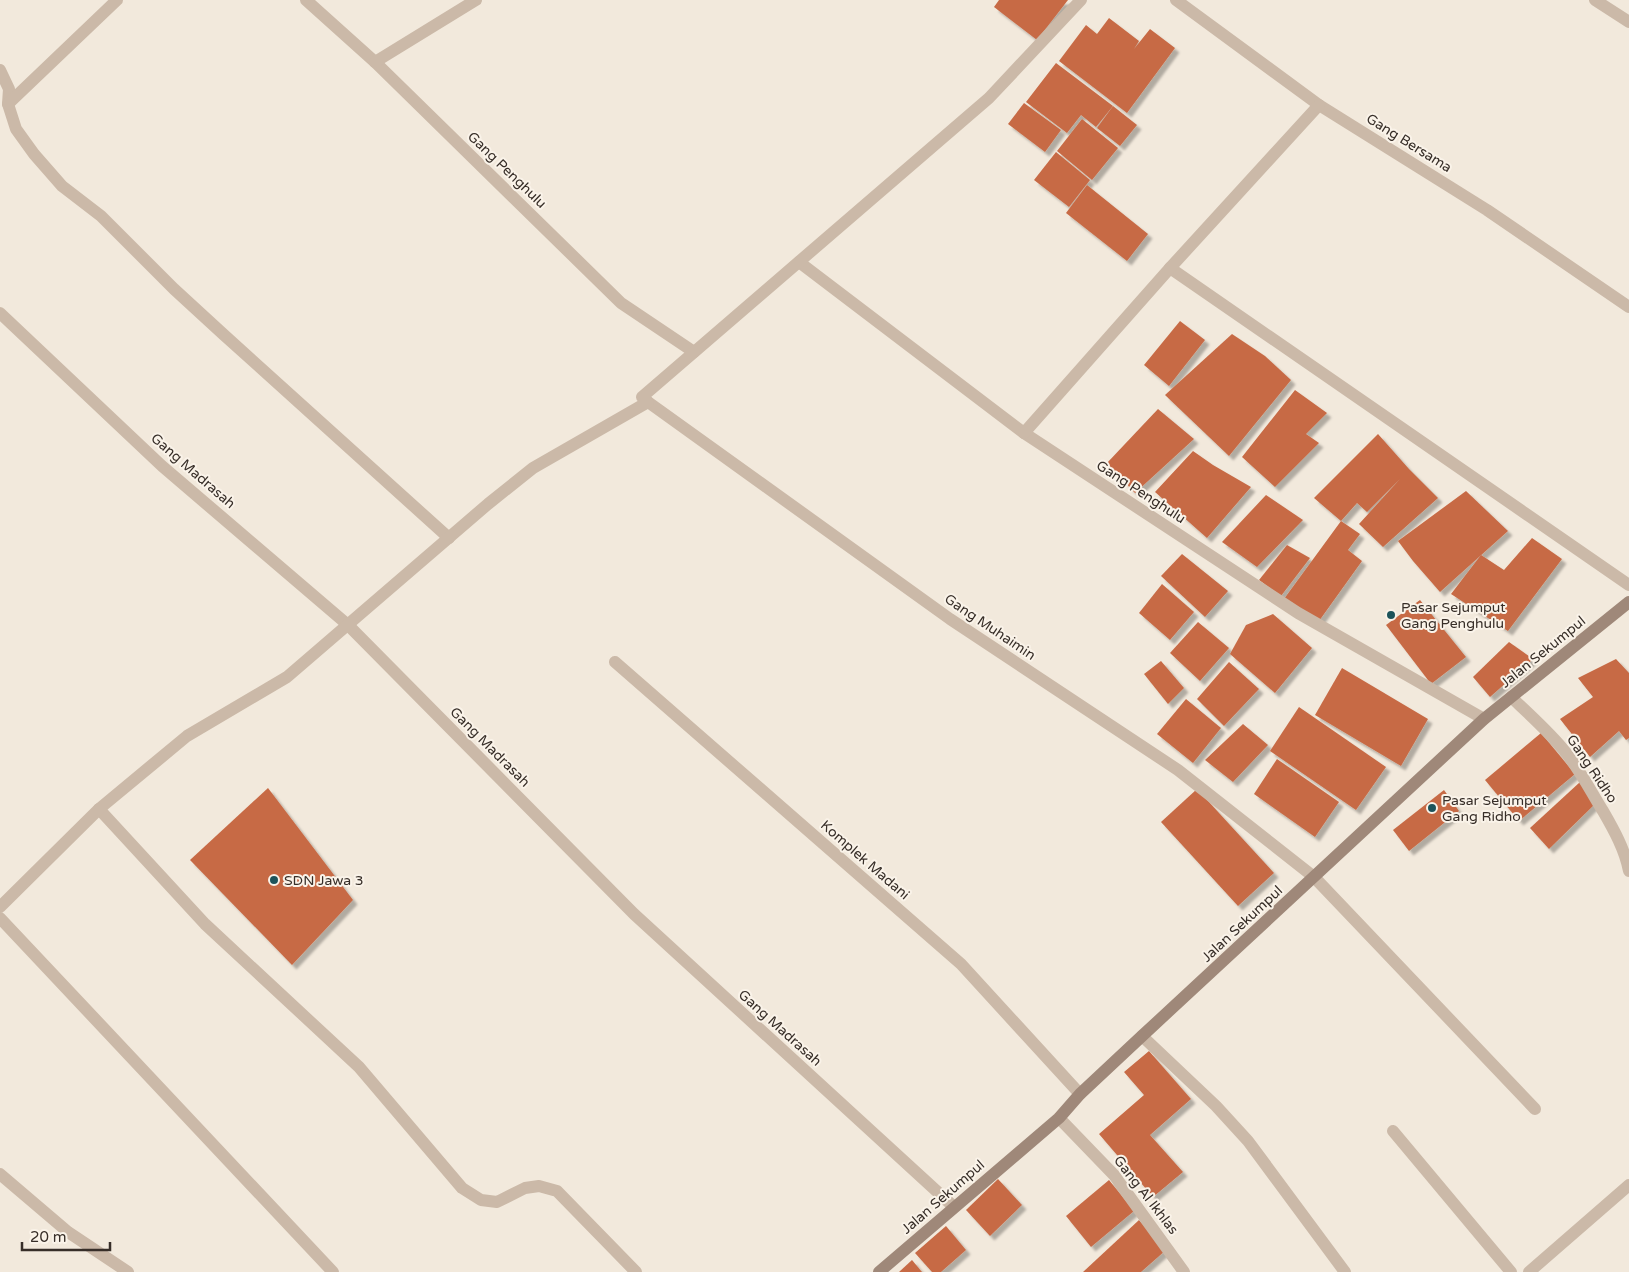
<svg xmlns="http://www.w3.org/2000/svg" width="1629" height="1272" font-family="'Varela Round',sans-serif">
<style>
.building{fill:#c76a45;filter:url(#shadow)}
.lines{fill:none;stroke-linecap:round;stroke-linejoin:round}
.minor{stroke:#cbb9a8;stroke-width:12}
.secondary{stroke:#9f8879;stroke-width:12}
.poi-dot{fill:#1d535a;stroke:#faf3e9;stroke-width:2}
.labels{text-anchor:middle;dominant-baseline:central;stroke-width:4;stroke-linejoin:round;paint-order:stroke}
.street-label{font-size:14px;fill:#372e28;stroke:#faf3e9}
.poi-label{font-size:14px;fill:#372e28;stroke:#faf3e9;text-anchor:start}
</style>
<defs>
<filter id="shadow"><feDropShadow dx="4.5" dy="4.5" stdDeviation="1" flood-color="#0004"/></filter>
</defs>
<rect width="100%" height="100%" fill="#f2e9dc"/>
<!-- building -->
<g class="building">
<polygon points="999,0 1068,0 1037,40 994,7"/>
<polygon points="1109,18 1139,41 1134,49 1150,29 1175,48 1127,113 1059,61 1086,25 1097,34"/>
<polygon points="1056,63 1113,106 1096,127 1081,115 1067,133 1026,102"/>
<polygon points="1024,103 1061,130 1045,152 1008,124"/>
<polygon points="1113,106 1137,125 1120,146 1097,128"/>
<polygon points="1082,119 1118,148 1092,180 1057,151"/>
<polygon points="1056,152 1090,180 1069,207 1034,180"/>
<polygon points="1087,185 1148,234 1127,261 1066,213"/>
<polygon points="1180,321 1205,340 1169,386 1144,365"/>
<polygon points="1232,334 1265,356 1291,380 1229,456 1165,395"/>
<polygon points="1295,390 1327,413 1306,434 1319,443 1275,487 1242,457"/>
<polygon points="1158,409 1194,439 1135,493 1107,463"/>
<polygon points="1378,434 1409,469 1438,498 1383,547 1359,524 1400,479 1367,512 1357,503 1341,521 1314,498"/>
<polygon points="1193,451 1213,465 1251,487 1207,538 1155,492"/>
<polygon points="1466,491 1508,531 1440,592 1413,561 1398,541"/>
<polygon points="1266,495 1303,520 1257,567 1222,542"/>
<polygon points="1341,521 1360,534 1348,550 1362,561 1319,621 1284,599"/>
<polygon points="1532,538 1562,559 1508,631 1451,594 1481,555 1504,570"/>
<polygon points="1287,545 1310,558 1281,596 1259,580"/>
<polygon points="1182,554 1228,591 1205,617 1161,576"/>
<polygon points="1162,584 1194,612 1170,640 1139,613"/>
<polygon points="1420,600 1466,657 1431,684 1386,625"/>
<polygon points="1273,614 1312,648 1275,693 1230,654 1246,625"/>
<polygon points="1198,622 1229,648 1200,681 1170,653"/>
<polygon points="1509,642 1533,659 1490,697 1473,677"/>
<polygon points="1616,659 1629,673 1629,738 1626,740 1619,731 1590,757 1560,719 1593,697 1578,678"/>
<polygon points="1161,661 1184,688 1168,704 1144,674"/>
<polygon points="1229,662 1259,689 1224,726 1197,699"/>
<polygon points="1342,668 1428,719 1401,766 1315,715"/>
<polygon points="1186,699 1221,728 1193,763 1157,734"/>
<polygon points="1299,707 1386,767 1356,810 1270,751"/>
<polygon points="1243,724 1268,745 1233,782 1205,760"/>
<polygon points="1541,733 1575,774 1519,821 1485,780"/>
<polygon points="1277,759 1339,802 1315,837 1254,794"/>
<polygon points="1580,782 1595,804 1549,849 1530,828"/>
<polygon points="268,788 353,900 292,965 190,860"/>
<polygon points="1197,789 1274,873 1238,906 1161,822"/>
<polygon points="1444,790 1459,811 1409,851 1393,830"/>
<polygon points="1149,1051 1191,1099 1150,1135 1183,1172 1153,1197 1099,1134 1144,1095 1124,1072"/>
<polygon points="998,1179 1022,1205 990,1236 966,1210"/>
<polygon points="1109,1180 1134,1211 1091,1247 1066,1216"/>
<polygon points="1139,1220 1166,1250 1141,1272 1083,1272"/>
<polygon points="946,1226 966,1250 941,1272 932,1272 915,1253"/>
<polygon points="912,1260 922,1272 899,1272"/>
</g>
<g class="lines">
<!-- minor -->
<g class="minor">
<polyline points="306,0 375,62 621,303 694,352"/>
<polyline points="1176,0 1319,105 1487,210 1629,307"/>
<polyline points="1595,0 1629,22"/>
<polyline points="375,62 476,0"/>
<polyline points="0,70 9,89 8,104 16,129 34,154 62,186 101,216 174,289 223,334 449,538"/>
<polyline points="8,104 117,0"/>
<polyline points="799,262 1024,433 1298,613 1484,719"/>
<polyline points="1170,268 1629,585"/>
<polyline points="0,313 162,466 348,625 634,914 954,1207"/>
<polyline points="648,402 950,619 1178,770 1314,877 1535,1109"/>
<polyline points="1024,433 1170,268 1319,105"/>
<polyline points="615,662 961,964 1080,1094"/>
<path d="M1511,697C1529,714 1547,730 1563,749C1579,768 1590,790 1603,811C1614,830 1625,850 1629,871"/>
<polyline points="99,809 205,924 359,1067 462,1188 481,1200 497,1202 525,1188 539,1186 557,1191 636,1272"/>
<polyline points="0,907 99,809 187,736 287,677 488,504 533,468 648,402 642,397 989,98 1081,0"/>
<polyline points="0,918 333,1272"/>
<polyline points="1142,1036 1216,1106 1248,1141 1345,1272"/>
<polyline points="1059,1118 1114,1175 1184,1272"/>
<polyline points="1393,1131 1511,1272"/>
<polyline points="0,1174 68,1232 128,1272"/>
<polyline points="1529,1272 1629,1185"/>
</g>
<!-- secondary -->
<polyline class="secondary" points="879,1272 1059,1118 1080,1094 1142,1036 1484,719 1629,602"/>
</g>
<!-- markers -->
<g class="poi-dot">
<circle cx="1391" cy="615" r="5"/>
<circle cx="1432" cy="808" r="5"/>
<circle cx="274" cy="880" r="5"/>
</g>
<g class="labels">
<!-- street labels -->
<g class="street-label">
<text transform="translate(1409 143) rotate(32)">Gang Bersama</text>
<text transform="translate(507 170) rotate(44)">Gang Penghulu</text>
<text transform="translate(193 471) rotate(41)">Gang Madrasah</text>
<text transform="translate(1141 492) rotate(33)">Gang Penghulu</text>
<text transform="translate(990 627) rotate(34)">Gang Muhaimin</text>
<text transform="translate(1543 652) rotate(-39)">Jalan Sekumpul</text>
<text transform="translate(490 747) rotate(45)">Gang Madrasah</text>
<text transform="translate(1592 769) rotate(56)">Gang Ridho</text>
<text transform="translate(865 860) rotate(41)">Komplek Madani</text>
<text transform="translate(1242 924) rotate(-43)">Jalan Sekumpul</text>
<text transform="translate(780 1028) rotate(42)">Gang Madrasah</text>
<text transform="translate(1146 1195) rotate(52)">Gang Al Ikhlas</text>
<text transform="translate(943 1197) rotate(-41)">Jalan Sekumpul</text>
</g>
<!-- poi labels -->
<g class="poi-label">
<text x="1401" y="607">Pasar Sejumput<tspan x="1401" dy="16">Gang Penghulu</tspan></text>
<text x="1442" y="800">Pasar Sejumput<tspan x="1442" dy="16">Gang Ridho</tspan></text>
<text x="284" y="880">SDN Jawa 3</text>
</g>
</g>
<!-- scale -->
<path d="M22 1242v8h88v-8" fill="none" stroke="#372e28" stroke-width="2.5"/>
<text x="30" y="1242" font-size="15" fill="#372e28" stroke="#faf3e9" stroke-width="4" paint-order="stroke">20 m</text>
</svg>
